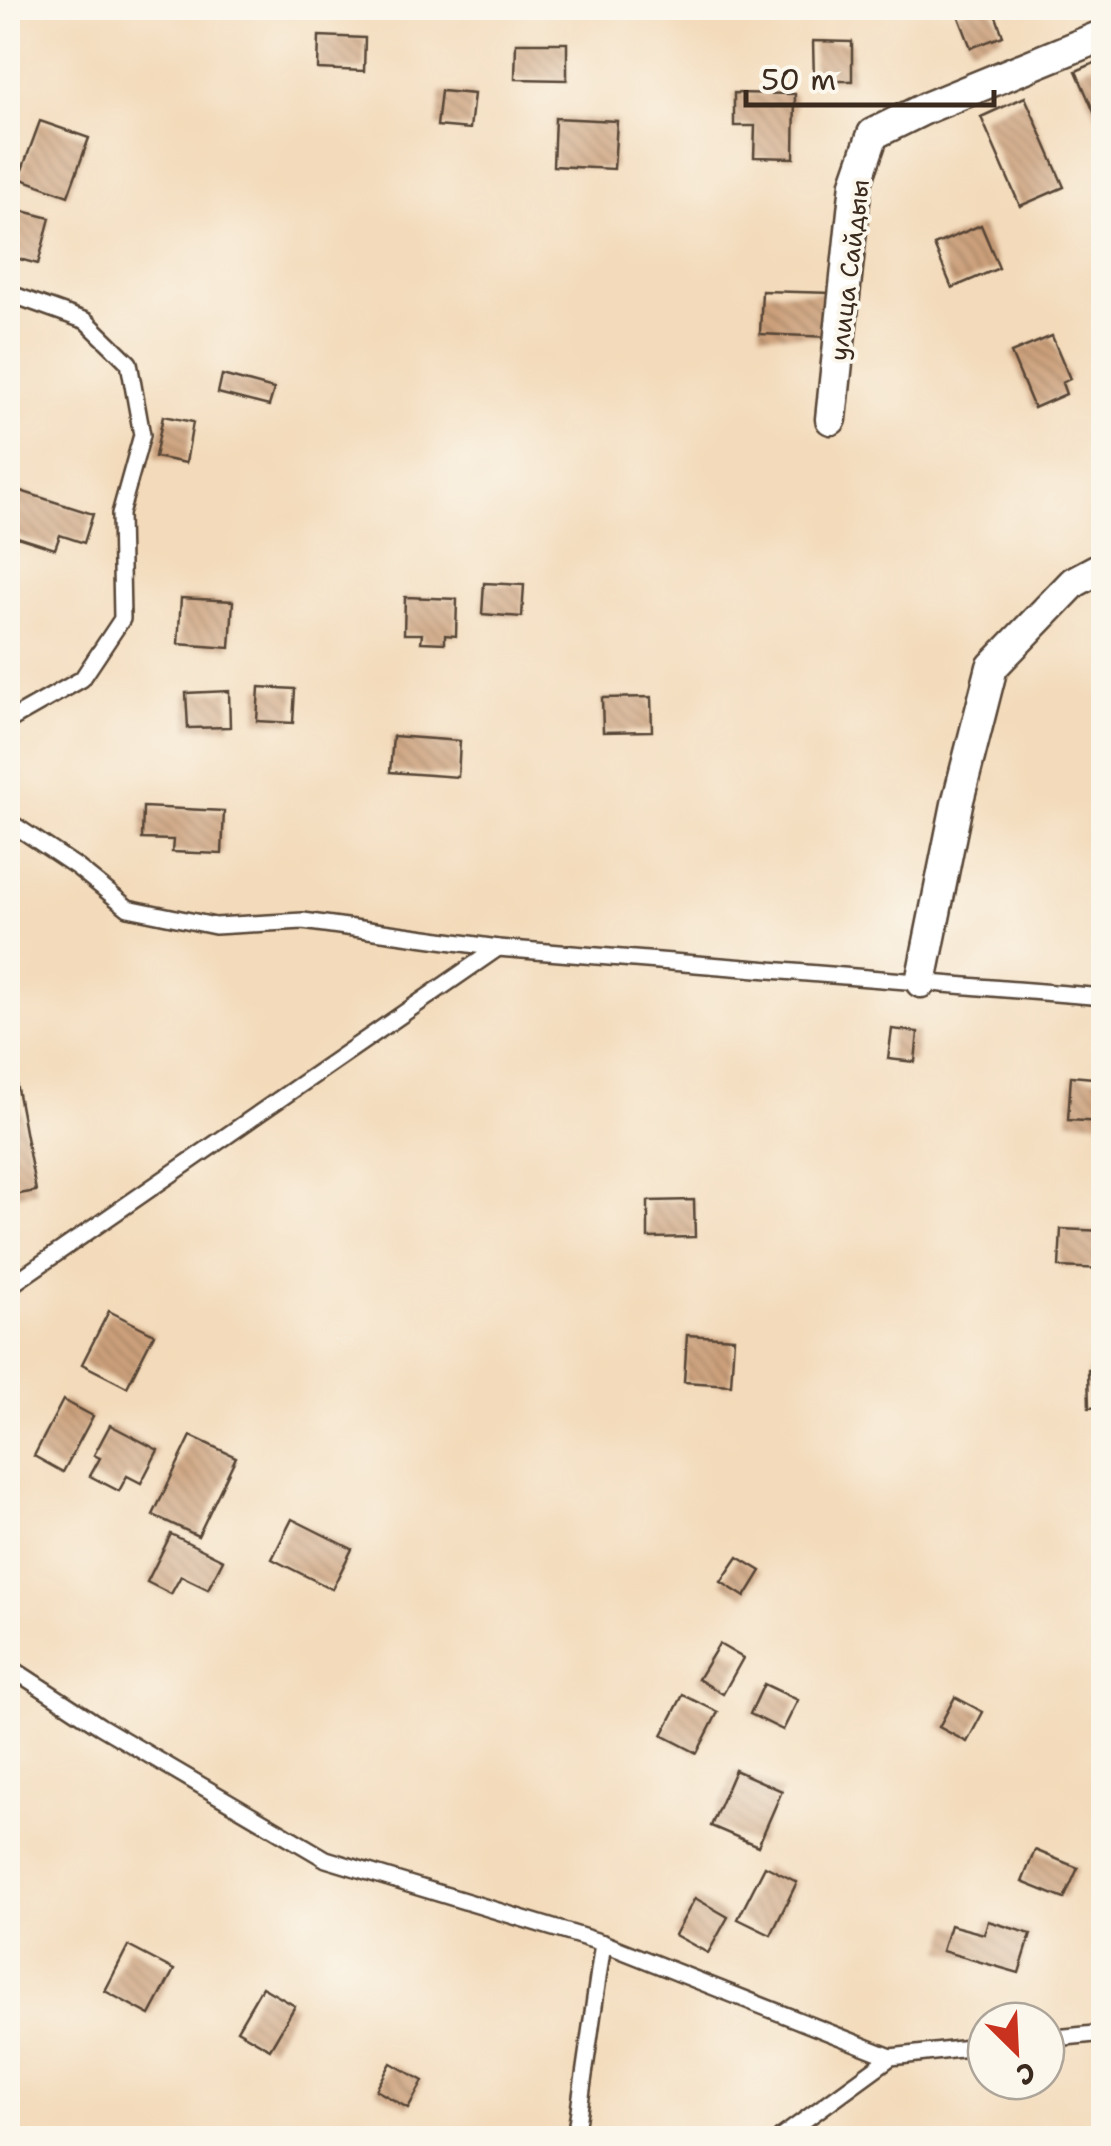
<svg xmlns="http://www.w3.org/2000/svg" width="1111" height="2146" font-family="'Shantell Sans',sans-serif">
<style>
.building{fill:url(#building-back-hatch)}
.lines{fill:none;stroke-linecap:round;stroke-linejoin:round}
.lane-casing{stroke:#574435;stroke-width:20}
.street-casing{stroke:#574435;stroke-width:35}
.lane{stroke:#fff;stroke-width:15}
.street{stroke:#fff;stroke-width:30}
.labels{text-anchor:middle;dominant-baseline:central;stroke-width:8;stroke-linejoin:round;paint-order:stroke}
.street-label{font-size:25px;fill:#3b2a1e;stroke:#fbf7ec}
</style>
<defs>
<pattern id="building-back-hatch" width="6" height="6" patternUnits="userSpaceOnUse" patternTransform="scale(2.5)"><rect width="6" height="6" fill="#cca07b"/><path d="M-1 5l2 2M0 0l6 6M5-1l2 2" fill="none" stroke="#a78364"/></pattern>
</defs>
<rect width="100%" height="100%" fill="#fbf7ec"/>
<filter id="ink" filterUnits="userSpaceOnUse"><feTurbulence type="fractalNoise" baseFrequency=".01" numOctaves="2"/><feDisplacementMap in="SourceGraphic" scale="20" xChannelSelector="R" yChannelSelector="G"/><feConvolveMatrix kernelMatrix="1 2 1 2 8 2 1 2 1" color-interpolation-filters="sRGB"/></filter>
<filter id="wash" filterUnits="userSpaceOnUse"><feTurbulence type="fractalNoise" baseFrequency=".0048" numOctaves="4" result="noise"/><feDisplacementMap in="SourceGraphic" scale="40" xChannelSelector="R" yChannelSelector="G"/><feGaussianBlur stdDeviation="2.25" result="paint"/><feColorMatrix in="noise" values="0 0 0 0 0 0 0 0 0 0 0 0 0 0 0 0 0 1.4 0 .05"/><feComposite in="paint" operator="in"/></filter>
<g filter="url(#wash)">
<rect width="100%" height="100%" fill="#f3daba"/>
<g id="blocks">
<!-- building -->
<g class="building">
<polygon points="747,8 794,8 793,15 746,12"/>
<polygon points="970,8 993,8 1003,36 971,48 957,12"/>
<polygon points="319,36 365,38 364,71 318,69"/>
<polygon points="813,41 852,42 852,81 814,81"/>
<polygon points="516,43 567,43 567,80 515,79"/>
<polygon points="1104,59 1104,135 1076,71"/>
<polygon points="441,91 474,94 470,129 437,126"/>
<polygon points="734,93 795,94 794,158 754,157 755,126 734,126"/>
<polygon points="1025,97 1064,187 1020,206 981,117"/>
<polygon points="555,118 617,121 614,169 553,166"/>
<polygon points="40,121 89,138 68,196 19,178"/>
<polygon points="11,208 50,218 38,264 8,256 8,222"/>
<polygon points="981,225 999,268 952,288 934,245"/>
<polygon points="762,291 833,293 831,337 760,334"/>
<polygon points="1052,336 1070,379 1062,383 1066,394 1034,408 1011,353"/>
<polygon points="222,375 274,389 269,406 218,393"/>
<polygon points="163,416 193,422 186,463 155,457"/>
<polygon points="8,487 93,514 84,543 60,535 55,549 8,534 10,513 8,512"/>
<polygon points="484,583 524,585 522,617 482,614"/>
<polygon points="405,597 457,599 456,636 445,635 445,643 421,642 422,634 404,634"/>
<polygon points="181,598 233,601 230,648 178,644"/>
<polygon points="259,687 295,689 293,723 257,721"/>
<polygon points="229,691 230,727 188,728 186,693"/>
<polygon points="651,697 652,731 603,732 602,698"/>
<polygon points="393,736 460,741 458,777 390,772"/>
<polygon points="143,807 224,811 222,854 172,852 173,840 142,839"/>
<polygon points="892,1029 918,1032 915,1062 888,1059"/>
<polygon points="1071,1076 1104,1079 1103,1122 1068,1120"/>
<polygon points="16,1083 36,1191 8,1196 8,1085"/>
<polygon points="694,1200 695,1237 648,1238 648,1201"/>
<polygon points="1061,1229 1104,1231 1104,1269 1059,1267"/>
<polygon points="109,1311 154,1334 127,1387 82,1364"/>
<polygon points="687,1335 734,1338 731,1385 684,1382"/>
<polygon points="1088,1370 1104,1370 1104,1407 1089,1408"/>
<polygon points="63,1400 93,1416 63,1472 34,1456"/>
<polygon points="110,1425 158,1450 141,1483 127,1476 119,1491 90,1476 100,1458 94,1455"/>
<polygon points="191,1436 236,1457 198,1536 153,1515"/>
<polygon points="292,1519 352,1549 332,1589 272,1559"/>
<polygon points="171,1534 223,1560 208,1589 181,1576 171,1594 147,1582"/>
<polygon points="738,1557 761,1571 745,1597 721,1582"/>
<polygon points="719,1644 743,1658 723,1694 698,1679"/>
<polygon points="764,1684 798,1700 783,1730 750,1714"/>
<polygon points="683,1695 718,1712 697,1753 662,1735"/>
<polygon points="955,1697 983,1712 967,1742 939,1727"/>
<polygon points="735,1770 782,1791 758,1846 711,1826"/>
<polygon points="1035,1850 1078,1868 1064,1899 1022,1882"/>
<polygon points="765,1866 797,1882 771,1935 738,1919"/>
<polygon points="695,1898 728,1917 708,1953 675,1935"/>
<polygon points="988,1921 1031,1934 1019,1973 942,1951 950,1925 984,1934"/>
<polygon points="128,1946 174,1970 150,2015 105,1991"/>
<polygon points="262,1987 295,2006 270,2049 237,2030"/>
<polygon points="391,2063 423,2081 408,2108 376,2090"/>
</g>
</g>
</g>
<g filter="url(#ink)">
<use href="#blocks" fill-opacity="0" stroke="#574435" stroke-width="2.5"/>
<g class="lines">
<!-- lane casing -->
<g class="lane-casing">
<g id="lane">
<polyline points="8,293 86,321 129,363 142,435 120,514 122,619 82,679 8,721"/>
<polyline points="8,821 77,867 128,908 215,926 303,921 498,948 1104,997"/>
<polyline points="8,1287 498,948"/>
<polyline points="8,1666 100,1726 326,1859 603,1943 575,2138"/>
<polyline points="603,1943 891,2057"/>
<polyline points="1046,2039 1104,2033"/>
<polyline points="780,2138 891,2057 986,2046"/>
</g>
</g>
<!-- street casing -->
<g class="street-casing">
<g id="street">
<polyline points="831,419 856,183 873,134 926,108 1104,35"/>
<polyline points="921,982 957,804 992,667 1074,582 1104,566"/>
</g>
</g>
<!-- lane -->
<use href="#lane" class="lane"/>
<!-- street -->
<use href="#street" class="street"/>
</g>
</g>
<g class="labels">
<!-- street labels -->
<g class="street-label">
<text transform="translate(849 270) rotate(-83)">улица Сайдыы</text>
</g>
</g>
<!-- margin -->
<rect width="1111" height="2146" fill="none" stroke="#fbf7ec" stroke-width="40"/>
<!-- north arrow -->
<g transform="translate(1016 2051) rotate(156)"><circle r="48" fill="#fbf7ec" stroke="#aea59a" stroke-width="2.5"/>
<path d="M0-8L18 38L0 25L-18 38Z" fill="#c8321e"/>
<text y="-15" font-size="28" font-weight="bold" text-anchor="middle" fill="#3b2a1e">С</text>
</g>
<!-- scale -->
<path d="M746 90v15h248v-15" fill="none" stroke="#3b2a1e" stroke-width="5"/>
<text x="761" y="90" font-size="30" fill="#3b2a1e" stroke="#fbf7ec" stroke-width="8" paint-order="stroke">50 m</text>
</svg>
